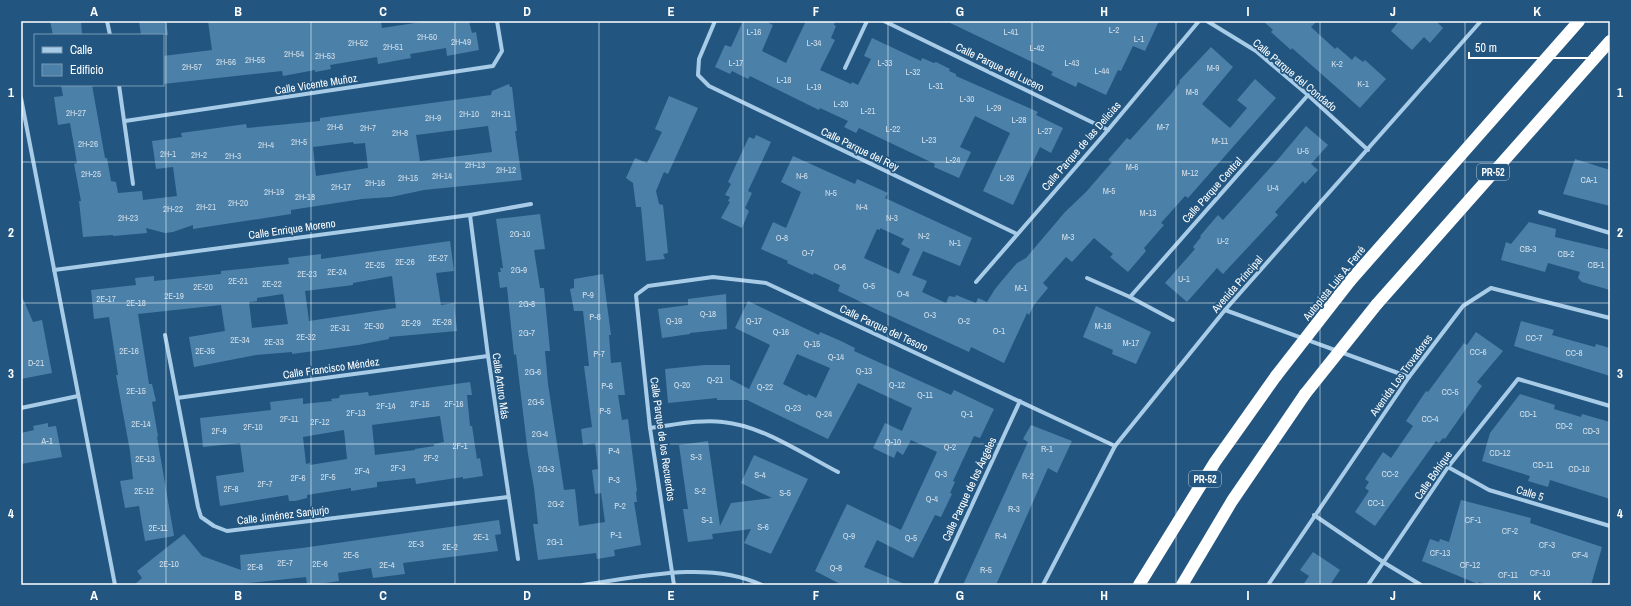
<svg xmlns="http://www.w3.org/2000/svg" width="1631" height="606" font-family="'Archivo Narrow',sans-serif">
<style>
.building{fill:#4b80a9;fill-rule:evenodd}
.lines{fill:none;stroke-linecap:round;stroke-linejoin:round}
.street{stroke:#a8cce7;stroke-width:4}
.highway{stroke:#fff;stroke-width:12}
.highway-bridge{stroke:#fff;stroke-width:12}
.grid{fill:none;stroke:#fff;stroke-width:1;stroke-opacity:0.55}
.labels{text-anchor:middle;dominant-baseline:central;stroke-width:3.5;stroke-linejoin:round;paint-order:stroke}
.number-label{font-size:9px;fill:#d2dfea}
.shield{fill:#225680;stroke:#bdccd9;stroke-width:1}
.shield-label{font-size:10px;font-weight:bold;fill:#fff}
.street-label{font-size:11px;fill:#fff;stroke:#225680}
.neatline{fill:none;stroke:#fff;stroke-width:1.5}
.grid-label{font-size:13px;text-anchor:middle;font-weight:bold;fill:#fff}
</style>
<rect width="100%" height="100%" fill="#225680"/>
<!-- building -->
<g class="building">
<polygon points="50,21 81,21 82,35 53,35"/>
<polygon points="139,21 166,21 168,35 141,35"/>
<polygon points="208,21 381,21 382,28 428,21 469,21 472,33 476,32 479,50 447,56 446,48 410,54 411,58 378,64 377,57 330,65 331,69 315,72 315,70 283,76 282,71 163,84 163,56 212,50"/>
<polygon points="743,21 765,21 773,25 762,51 786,63 806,21 835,21 834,25 836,26 831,38 835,40 820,70 851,84 852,82 858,85 871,59 864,56 872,38 921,61 922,58 934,63 936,62 950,69 949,71 956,74 956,76 1038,112 1036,115 1063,128 1051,153 1040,147 1013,205 983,191 1010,133 975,116 960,147 971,152 959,178 934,167 935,164 859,128 856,133 844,127 848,121 820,108 819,110 750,76 748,79 732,71 730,74 715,67 725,45 731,47"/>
<polygon points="946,21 1159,21 1145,51 1133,46 1121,71 1118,70 1106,95 1078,82 1076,87 1051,75 1053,72"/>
<polygon points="1263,21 1317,21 1311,27 1335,49 1337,47 1352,60 1355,56 1363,62 1365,60 1386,79 1360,108 1292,48 1291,50 1271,32 1273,30"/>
<polygon points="1399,21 1436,21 1443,28 1430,43 1424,37 1412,50 1391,31"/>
<path d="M1211,47L1233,67L1202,104L1230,128L1247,108L1237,100L1255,79L1276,98L1188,198L1185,196L1161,223L1164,225L1144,248L1146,251L1128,272L1110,257L1113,254L1094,238L1072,262L1066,257L1043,283L1048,288L1034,305L1029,315L1027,313L1004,363L971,347L969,352L882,312L838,291L840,285L814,273L813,275L787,263L788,261L761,249L773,222L786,228L799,197L801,192L781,182L793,156L855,184L857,179L888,193L885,198L972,238L960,266L923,251L912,275L927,281L922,292L946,303L949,296L955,297L956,295L976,303L978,298L987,302L995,289L1010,271L1017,263L1026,258L1065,212L1086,192L1112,162L1108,160L1127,138L1130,140L1171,94L1180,82L1179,81ZM880,228L904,239L901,244L910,249L899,274L864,258L877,229L880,230Z"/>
<path d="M509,84L510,87H512L517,131H515L522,180L424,190L391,197L362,199L291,210V214L193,229V225L173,232L165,233L146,228L147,233L113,236V235L83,237L79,201H81L74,164L77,163L70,123L58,125L54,97L63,96L61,85H92L105,158H107L111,181L116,182L118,193L142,191L143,200L177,196L173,167L156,169L152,141L182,137L181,133L246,124L247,128L320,121V118L491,95L492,91ZM488,126L492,152L420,161L416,135ZM353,142L354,144L365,143L368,168L316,176L313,147Z"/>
<polygon points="669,96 698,108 668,174 664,172 656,191 659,204 663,205 668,253 663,254 665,259 646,261 641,207 636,207 633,183 626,178 635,158 647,163 662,132 655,129"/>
<polygon points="1306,126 1328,145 1311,164 1318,170 1305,184 1303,181 1275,212 1278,215 1223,274 1217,268 1187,302 1165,283 1195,249 1193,247 1201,237 1200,236 1218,215 1223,220 1280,157"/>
<polygon points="756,135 771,142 748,191 752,193 745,208 749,211 742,228 721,218 730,202 728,201 730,197 725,195 731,184 728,182 749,137 754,139"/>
<polygon points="1575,159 1610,170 1610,206 1563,194"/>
<polygon points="540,214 545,249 534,250 540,288 544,288 550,351 545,351 548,384 564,490 575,489 579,526 605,522 601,493 595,494 592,470 598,469 595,443 583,445 581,429 592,427 584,366 589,366 583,311 574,311 570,289 574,288 574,279 603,274 611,335 609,335 611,363 621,362 625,395 618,395 622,420 628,419 637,491 636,492 637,502 634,502 641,545 614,550 615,556 597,559 596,553 538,560 533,524 538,524 534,488 528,454 516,354 514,355 507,287 500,288 498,272 501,272 500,268 503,268 496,219"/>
<polygon points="1529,222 1556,229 1555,237 1610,250 1610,290 1582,282 1578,278 1580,272 1548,263 1545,272 1501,260 1506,242 1511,244"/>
<path d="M450,241L454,271L436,273L441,305L454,303L457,331L389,337V339L358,345L292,354V352L256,355L194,367L189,337L225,331L221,305L138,314L149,384H152L156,401L152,402L158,436L157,437L174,536L145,541L139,506L125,508L120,481L133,479L130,451L116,375H118L109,317L94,319L91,290L136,285L135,278L154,276V281L221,274V271L289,264L288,258L321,254V259ZM392,276L396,308L309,321L305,291L353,285V283ZM283,294L288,324L252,328L249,302L257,301V298Z"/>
<polygon points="21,294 33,322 42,320 52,373 21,379"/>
<polygon points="726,294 727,329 690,333 690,334 662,338 658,309 688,305 688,299"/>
<path d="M748,301L819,335L820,332L841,341L855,348L854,351L951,395L954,390L994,409L980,438L974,436L953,481L955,482L950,493L952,494L941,517L935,515L913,558L877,540L864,567L907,585H842L815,571L847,504L901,530L937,452L911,440L903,455L897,451L894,458L873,448L885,423L902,431L912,408L858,383L828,439L747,400H717V398L668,403L665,369L704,365H730V379L749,389L770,345L735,328ZM797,354L830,368L816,398L808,394L807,396L783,384Z"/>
<polygon points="1096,306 1151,332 1136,364 1112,354 1113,350 1083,337"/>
<polygon points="1521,321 1554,330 1552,335 1595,347 1596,344 1610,348 1610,376 1514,346"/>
<polygon points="1476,332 1503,351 1477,382 1482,386 1445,439 1443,438 1439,443 1436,441 1375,526 1355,512 1369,491 1365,488 1369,482 1365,479 1383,452 1391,458 1413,426 1406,421 1426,391 1428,392 1464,343 1467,345"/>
<path d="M470,382L472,395H467L470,426H472L477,459L480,458L483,476L463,479V477L416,484L415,478L377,482V487L351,491V488L307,495V498L295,501H289L288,495L220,506L216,476L244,472L240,443L203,447L200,418L271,410L270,402L303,398V404L332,401L331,399L339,398L340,395L368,392L369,396ZM440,416L444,442L434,444V446L415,449V450L375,455L372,425ZM344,430L347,459L310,465V463L306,464L303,437Z"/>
<polygon points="1520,394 1555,405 1554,409 1581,417 1582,414 1610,422 1610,499 1550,480 1548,487 1528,481 1530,476 1482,461 1490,433"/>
<polygon points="48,423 48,427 56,426 62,457 21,464 21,433 34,430 33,426"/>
<polygon points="1031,425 1072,441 1057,473 1048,468 996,585 963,585 1028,442 1023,439"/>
<polygon points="708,441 720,526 731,503 772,498 741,483 754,455 808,479 771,554 744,543 751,529 712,534 713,539 688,542 683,509 688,509 679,445"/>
<polygon points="1461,500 1531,518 1530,523 1602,547 1591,585 1490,585 1479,582 1478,584 1422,561 1430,539 1439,542 1440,539 1449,542"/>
<polygon points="499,520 501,534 495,535 498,551 403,563 405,574 373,578 371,568 338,573 339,581 311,585 307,585 306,577 230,585 134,585 142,578 137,571 184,534 202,556 241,570 240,555 302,548"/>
<polygon points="1313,552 1340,570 1330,585 1303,585 1309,576 1300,570"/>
</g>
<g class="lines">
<!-- street -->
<g class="street">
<polyline points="107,21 110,35"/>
<polyline points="715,21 699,59 698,75 709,86 1017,234"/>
<polyline points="884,21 1108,130"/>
<polyline points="1207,21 1256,51 1308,95 1368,150"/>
<polyline points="845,68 867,21"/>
<polyline points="119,85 133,184"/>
<polyline points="21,98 115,585"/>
<polyline points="125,121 493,66 502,51 497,21"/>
<polyline points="1540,212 1610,233"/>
<polyline points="470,215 488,356 518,559"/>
<polyline points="54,270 470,215 531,204"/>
<polyline points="1087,278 1130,297 1173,320"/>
<polyline points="976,282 1108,130 1199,21"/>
<polyline points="1130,297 1308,95"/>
<polyline points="1225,310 1409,377"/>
<polyline points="165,335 198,507 201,517 214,526 227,531 508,497"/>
<polyline points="177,398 488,356"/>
<polyline points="21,408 78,396"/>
<path d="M650,428C674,425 700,419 723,422C763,426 803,454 838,472"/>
<polyline points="1448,467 1489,490 1610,526"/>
<polyline points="1314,515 1383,562 1421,585"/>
<path d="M583,585C638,577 709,560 762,585"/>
<polyline points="674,585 650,428 636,295 648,286 713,277 766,283 1115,446"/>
<polyline points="935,585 1020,401"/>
<polyline points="1043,585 1115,446 1225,310 1481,21"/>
<polyline points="1268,585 1409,377 1463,306 1491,288 1610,318"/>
<polyline points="1368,585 1448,467 1518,379 1610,406"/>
</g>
<!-- highway -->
<g class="highway">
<polyline points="1350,281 1579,21"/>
<polyline points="1377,304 1610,41"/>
<polyline points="1139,585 1215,462 1276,376"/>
<polyline points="1182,585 1232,501 1305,394"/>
</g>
<!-- highway-bridge -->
<g class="highway-bridge">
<polyline points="1276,376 1350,281"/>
<polyline points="1305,394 1377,304"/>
</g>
</g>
<!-- grid -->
<path class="grid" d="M166,21V585M311,21V585M455,21V585M599,21V585M743,21V585M888,21V585M1032,21V585M1176,21V585M1320,21V585M1465,21V585M21,162H1610M21,303H1610M21,444H1610"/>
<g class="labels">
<!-- number labels -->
<g class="number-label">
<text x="1114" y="30">L-2</text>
<text x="754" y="32">L-16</text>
<text x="1011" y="32">L-41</text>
<text x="427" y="37">2H-50</text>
<text x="1139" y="39">L-1</text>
<text x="461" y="42">2H-49</text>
<text x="358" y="43">2H-52</text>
<text x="814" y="43">L-34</text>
<text x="393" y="47">2H-51</text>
<text x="1037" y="48">L-42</text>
<text x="294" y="54">2H-54</text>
<text x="325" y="56">2H-53</text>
<text x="255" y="60">2H-55</text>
<text x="226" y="62">2H-56</text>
<text x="736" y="63">L-17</text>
<text x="885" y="63">L-33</text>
<text x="1072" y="63">L-43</text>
<text x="1337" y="64">K-2</text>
<text x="192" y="67">2H-57</text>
<text x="1213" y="68">M-9</text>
<text x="1102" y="71">L-44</text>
<text x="913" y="72">L-32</text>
<text x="784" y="80">L-18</text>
<text x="1363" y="84">K-1</text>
<text x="936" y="86">L-31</text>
<text x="814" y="87">L-19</text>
<text x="1192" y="92">M-8</text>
<text x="967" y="99">L-30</text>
<text x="841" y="104">L-20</text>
<text x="994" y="108">L-29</text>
<text x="868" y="111">L-21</text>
<text x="76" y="113">2H-27</text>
<text x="469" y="114">2H-10</text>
<text x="501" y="114">2H-11</text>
<text x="433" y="118">2H-9</text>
<text x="1019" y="120">L-28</text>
<text x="335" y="127">2H-6</text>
<text x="1163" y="127">M-7</text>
<text x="368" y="128">2H-7</text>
<text x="893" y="129">L-22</text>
<text x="1045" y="131">L-27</text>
<text x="400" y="133">2H-8</text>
<text x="929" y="140">L-23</text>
<text x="1220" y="141">M-11</text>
<text x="299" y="142">2H-5</text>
<text x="88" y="144">2H-26</text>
<text x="266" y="145">2H-4</text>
<text x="1303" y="151">U-5</text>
<text x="168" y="154">2H-1</text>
<text x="199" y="155">2H-2</text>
<text x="233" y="156">2H-3</text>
<text x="953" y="160">L-24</text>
<text x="475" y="165">2H-13</text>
<text x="1132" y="167">M-6</text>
<text x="506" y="170">2H-12</text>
<text x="1190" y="173">M-12</text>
<text x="91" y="174">2H-25</text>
<text x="442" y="176">2H-14</text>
<text x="802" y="176">N-6</text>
<text x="408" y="178">2H-15</text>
<text x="1007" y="178">L-26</text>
<text x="1589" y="180">CA-1</text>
<text x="375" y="183">2H-16</text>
<text x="341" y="187">2H-17</text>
<text x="1273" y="188">U-4</text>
<text x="1109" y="191">M-5</text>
<text x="274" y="192">2H-19</text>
<text x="831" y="193">N-5</text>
<text x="305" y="197">2H-18</text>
<text x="238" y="203">2H-20</text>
<text x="206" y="207">2H-21</text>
<text x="862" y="207">N-4</text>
<text x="173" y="209">2H-22</text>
<text x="1148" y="213">M-13</text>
<text x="128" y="218">2H-23</text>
<text x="892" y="218">N-3</text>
<text x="520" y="234">2G-10</text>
<text x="924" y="236">N-2</text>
<text x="1068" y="237">M-3</text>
<text x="782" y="238">O-8</text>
<text x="1223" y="241">U-2</text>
<text x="955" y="243">N-1</text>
<text x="1528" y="249">CB-3</text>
<text x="808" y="253">O-7</text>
<text x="1566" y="254">CB-2</text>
<text x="438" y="258">2E-27</text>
<text x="405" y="262">2E-26</text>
<text x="375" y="265">2E-25</text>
<text x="1596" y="265">CB-1</text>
<text x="840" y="267">O-6</text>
<text x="519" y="270">2G-9</text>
<text x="337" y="272">2E-24</text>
<text x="307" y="274">2E-23</text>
<text x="1184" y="279">U-1</text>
<text x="238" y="281">2E-21</text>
<text x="272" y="284">2E-22</text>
<text x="869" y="286">O-5</text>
<text x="203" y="287">2E-20</text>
<text x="1021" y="288">M-1</text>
<text x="903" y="294">O-4</text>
<text x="588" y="295">P-9</text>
<text x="174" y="296">2E-19</text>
<text x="106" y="299">2E-17</text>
<text x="136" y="303">2E-18</text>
<text x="527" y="304">2G-8</text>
<text x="708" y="314">Q-18</text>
<text x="930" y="315">O-3</text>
<text x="595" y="317">P-8</text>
<text x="674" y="321">Q-19</text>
<text x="754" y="321">Q-17</text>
<text x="964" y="321">O-2</text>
<text x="442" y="322">2E-28</text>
<text x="411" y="323">2E-29</text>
<text x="374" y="326">2E-30</text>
<text x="1103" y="326">M-16</text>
<text x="340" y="328">2E-31</text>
<text x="999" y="331">O-1</text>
<text x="781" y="332">Q-16</text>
<text x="527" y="333">2G-7</text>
<text x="306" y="337">2E-32</text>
<text x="1534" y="338">CC-7</text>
<text x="240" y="340">2E-34</text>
<text x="274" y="342">2E-33</text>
<text x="1131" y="343">M-17</text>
<text x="812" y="344">Q-15</text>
<text x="129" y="351">2E-16</text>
<text x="205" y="351">2E-35</text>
<text x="1478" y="352">CC-6</text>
<text x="1574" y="353">CC-8</text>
<text x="599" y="354">P-7</text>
<text x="836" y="357">Q-14</text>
<text x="36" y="363">D-21</text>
<text x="864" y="371">Q-13</text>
<text x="533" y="372">2G-6</text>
<text x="715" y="380">Q-21</text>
<text x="682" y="385">Q-20</text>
<text x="897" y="385">Q-12</text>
<text x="607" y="386">P-6</text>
<text x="765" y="387">Q-22</text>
<text x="136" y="391">2E-15</text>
<text x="1450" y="392">CC-5</text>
<text x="925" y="395">Q-11</text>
<text x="536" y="402">2G-5</text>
<text x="420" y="404">2F-15</text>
<text x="454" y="404">2F-16</text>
<text x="386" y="406">2F-14</text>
<text x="793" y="408">Q-23</text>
<text x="605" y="411">P-5</text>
<text x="356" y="413">2F-13</text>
<text x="824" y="414">Q-24</text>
<text x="967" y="414">Q-1</text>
<text x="1528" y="414">CD-1</text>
<text x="289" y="419">2F-11</text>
<text x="1430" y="419">CC-4</text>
<text x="320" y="422">2F-12</text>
<text x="141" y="424">2E-14</text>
<text x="1564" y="426">CD-2</text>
<text x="253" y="427">2F-10</text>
<text x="219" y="431">2F-9</text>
<text x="1591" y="431">CD-3</text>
<text x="540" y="434">2G-4</text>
<text x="47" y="441">A-1</text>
<text x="893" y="442">Q-10</text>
<text x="460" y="446">2F-1</text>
<text x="950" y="447">Q-2</text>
<text x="1047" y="449">R-1</text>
<text x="614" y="451">P-4</text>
<text x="1500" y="453">CD-12</text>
<text x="696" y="457">S-3</text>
<text x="431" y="458">2F-2</text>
<text x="145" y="459">2E-13</text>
<text x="1543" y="465">CD-11</text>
<text x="398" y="468">2F-3</text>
<text x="546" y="469">2G-3</text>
<text x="1579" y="469">CD-10</text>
<text x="362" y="471">2F-4</text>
<text x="941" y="474">Q-3</text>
<text x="1390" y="474">CC-2</text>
<text x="760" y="475">S-4</text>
<text x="1028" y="476">R-2</text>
<text x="328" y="477">2F-5</text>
<text x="298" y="478">2F-6</text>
<text x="614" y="480">P-3</text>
<text x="265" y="484">2F-7</text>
<text x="231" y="489">2F-8</text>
<text x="144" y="491">2E-12</text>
<text x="700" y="491">S-2</text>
<text x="785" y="493">S-5</text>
<text x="932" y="499">Q-4</text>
<text x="1376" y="503">CC-1</text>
<text x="556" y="504">2G-2</text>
<text x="620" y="506">P-2</text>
<text x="1014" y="509">R-3</text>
<text x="707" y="520">S-1</text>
<text x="1473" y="520">CF-1</text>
<text x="763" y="527">S-6</text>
<text x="158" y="528">2E-11</text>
<text x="1510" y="531">CF-2</text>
<text x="616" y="535">P-1</text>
<text x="849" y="536">Q-9</text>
<text x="1001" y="536">R-4</text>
<text x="481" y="537">2E-1</text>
<text x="911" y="538">Q-5</text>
<text x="555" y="542">2G-1</text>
<text x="416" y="544">2E-3</text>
<text x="1547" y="545">CF-3</text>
<text x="450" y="547">2E-2</text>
<text x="1440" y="553">CF-13</text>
<text x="351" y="555">2E-5</text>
<text x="1580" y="555">CF-4</text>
<text x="285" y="563">2E-7</text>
<text x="169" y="564">2E-10</text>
<text x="320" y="564">2E-6</text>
<text x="387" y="565">2E-4</text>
<text x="1470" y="565">CF-12</text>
<text x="255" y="567">2E-8</text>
<text x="836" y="568">Q-8</text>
<text x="986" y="570">R-5</text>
<text x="1540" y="573">CF-10</text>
<text x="1508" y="575">CF-11</text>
</g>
<!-- shield labels -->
<g class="shield">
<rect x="1477" y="164" width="32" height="16" rx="3"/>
<rect x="1189" y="471" width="32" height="16" rx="3"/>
</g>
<g class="shield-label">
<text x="1493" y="172">PR-52</text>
<text x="1205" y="479">PR-52</text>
</g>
<!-- street labels -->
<g class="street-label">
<text transform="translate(1000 67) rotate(26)">Calle Parque del Lucero</text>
<text transform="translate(1295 75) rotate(40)">Calle Parque del Condado</text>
<text transform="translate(316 84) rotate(-9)">Calle Vicente Muñoz</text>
<text transform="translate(1081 146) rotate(-49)">Calle Parque de las Delicias</text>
<text transform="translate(860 149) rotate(26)">Calle Parque del Rey</text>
<text transform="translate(1212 190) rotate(-48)">Calle Parque Central</text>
<text transform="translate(292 229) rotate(-8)">Calle Enrique Moreno</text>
<text transform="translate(1334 283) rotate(-51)">Autopista Luis A. Ferré</text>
<text transform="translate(1237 284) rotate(-49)">Avenida Principal</text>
<text transform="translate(884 328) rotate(25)">Calle Parque del Tesoro</text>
<text transform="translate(331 368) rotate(-8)">Calle Francisco Méndez</text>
<text transform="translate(1401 375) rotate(-54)">Avenida Los Trovadores</text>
<text transform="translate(501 386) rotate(82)">Calle Arturo Más</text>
<text transform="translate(663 439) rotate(82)">Calle Parque de los Recuerdos</text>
<text transform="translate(1433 475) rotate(-55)">Calle Bohíque</text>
<text transform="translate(969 489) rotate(-65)">Calle Parque de los Ángeles</text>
<text transform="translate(1530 493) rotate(17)">Calle 5</text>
<text transform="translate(283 515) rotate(-7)">Calle Jiménez Sanjurjo</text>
</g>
</g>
<!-- border -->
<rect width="1631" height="606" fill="none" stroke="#225680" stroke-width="44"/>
<!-- legend -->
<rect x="34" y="34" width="130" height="52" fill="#225680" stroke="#7a9ab3"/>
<rect x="42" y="47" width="20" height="6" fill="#a8cce7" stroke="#7a9ab3"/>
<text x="70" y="54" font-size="12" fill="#ffffff">Calle</text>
<rect x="42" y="64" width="20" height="12" fill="#4b80a9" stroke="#7a9ab3"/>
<text x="70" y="74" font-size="12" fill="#ffffff">Edificio</text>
<!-- scale -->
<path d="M1469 52v6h123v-6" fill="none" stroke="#ffffff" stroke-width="2"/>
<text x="1475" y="52" font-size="12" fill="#ffffff" stroke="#225680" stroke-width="3" paint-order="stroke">50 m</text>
<rect x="22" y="22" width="1587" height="562" class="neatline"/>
<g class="grid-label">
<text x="94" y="16">A</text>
<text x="238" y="16">B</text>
<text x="383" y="16">C</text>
<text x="527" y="16">D</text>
<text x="671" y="16">E</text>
<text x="816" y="16">F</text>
<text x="960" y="16">G</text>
<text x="1104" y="16">H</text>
<text x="1248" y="16">I</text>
<text x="1393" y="16">J</text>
<text x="1537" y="16">K</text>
<text x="11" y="97">1</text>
<text x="1620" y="97">1</text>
<text x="11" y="237">2</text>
<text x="1620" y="237">2</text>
<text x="11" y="378">3</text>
<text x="1620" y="378">3</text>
<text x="11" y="518">4</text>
<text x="1620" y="518">4</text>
<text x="94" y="600">A</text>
<text x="238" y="600">B</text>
<text x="383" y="600">C</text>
<text x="527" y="600">D</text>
<text x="671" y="600">E</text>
<text x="816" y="600">F</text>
<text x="960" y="600">G</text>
<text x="1104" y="600">H</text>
<text x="1248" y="600">I</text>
<text x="1393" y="600">J</text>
<text x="1537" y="600">K</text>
</g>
</svg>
